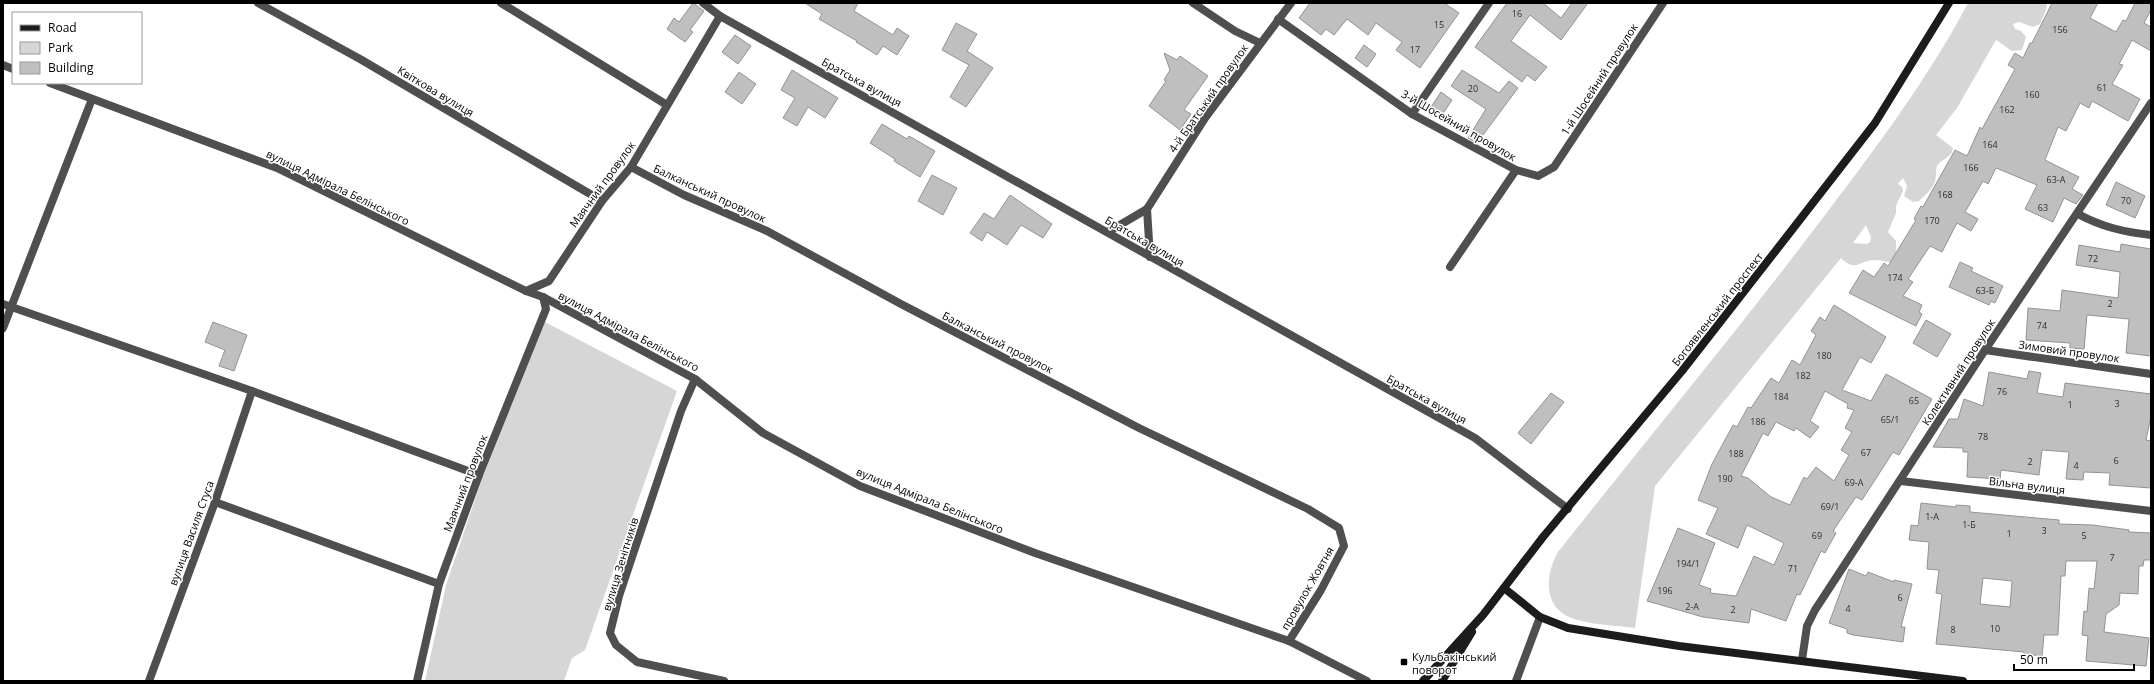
<svg xmlns="http://www.w3.org/2000/svg" width="2154" height="684" font-family="'Open Sans',sans-serif">
<style>
.green{fill:#d6d6d6;fill-rule:evenodd}
.building{fill:#bfbfbf;stroke:#939393;fill-rule:evenodd}
.lines{fill:none;stroke-linecap:round;stroke-linejoin:round}
.lane{stroke:#4f4f4f;stroke-width:8}
.street{stroke:#4f4f4f;stroke-width:8}
.secondary{stroke:#1c1c1c;stroke-width:8}
.poi-dot{fill:#000;stroke:#fff;stroke-width:1.5}
.labels{text-anchor:middle;dominant-baseline:central;stroke-width:3;stroke-linejoin:round;paint-order:stroke}
.number-label{font-size:9px;fill:#303030}
.street-label{font-size:11px;fill:#000;stroke:#fff}
.poi-label{font-size:11px;fill:#000;stroke:#fff;text-anchor:start}
</style>
<rect width="100%" height="100%" fill="#fff"/>
<!-- green -->
<g class="green">
<path d="M1968,3H2047L2046,10L2040,24L2033,27L2019,22L2013,24L2015,29L2021,31L2026,37L2022,50L2012,51L1996,40L1957,108L1936,135L1953,148C1952,158 1942,158 1937,166C1935,171 1937,176 1935,181C1933,189 1925,195 1919,201L1913,202L1904,196L1907,186L1903,178L1898,184L1902,187L1903,191L1896,206V213L1888,232L1896,241V255L1890,262C1885,262 1880,260 1875,260C1859,260 1856,273 1841,258L1655,486L1635,628C1615,625 1583,625 1565,615C1542,601 1547,571 1558,552C1648,438 1741,327 1828,211C1878,145 1929,77 1968,3ZM1866,225L1871,237L1870,242L1867,244L1853,243Z"/>
<polygon points="545,322 677,391 585,650 572,658 564,681 425,681 446,585 482,479"/>
</g>
<!-- building -->
<g class="building">
<polygon points="693,3 704,11 690,30 693,32 685,42 667,29 674,18 679,22"/>
<polygon points="805,3 858,3 854,11 893,35 897,28 909,36 897,55 883,46 877,55 856,42 857,41 819,19 822,14"/>
<polygon points="1310,3 1444,3 1459,13 1420,68 1396,50 1402,42 1376,23 1368,35 1347,19 1334,35 1326,29 1321,35 1299,18"/>
<polygon points="1507,3 1543,3 1561,18 1572,3 1588,3 1561,40 1530,15 1511,41 1547,67 1535,81 1527,75 1522,82 1475,47"/>
<polygon points="2052,3 2098,3 2090,18 2116,32 2123,20 2126,21 2135,3 2151,3 2151,10 2144,23 2151,27 2151,51 2132,40 2119,64 2123,65 2112,84 2140,99 2128,121 2092,101 2089,108 2080,103 2066,131 2058,127 2045,160 2079,177 2072,189 2083,195 2076,204 2064,198 2053,222 2025,209 2037,185 1996,168 1988,184 1983,181 1965,212 1978,219 1971,231 1957,223 1942,252 1930,246 1908,279 1913,282 1903,296 1922,305 1919,312 1922,314 1916,326 1849,293 1863,270 1874,277 1884,263 1888,266 1916,220 1914,219 1921,206 1923,207 1955,150 1967,156 1980,127 1982,129 2015,69 2008,65 2015,53 2023,58 2030,43 2032,43"/>
<polygon points="956,23 977,34 967,51 993,68 966,107 950,97 969,65 942,50"/>
<polygon points="735,35 751,46 738,64 722,52"/>
<polygon points="1364,45 1376,54 1367,67 1355,58"/>
<polygon points="1164,53 1177,60 1180,56 1208,76 1184,110 1191,114 1180,130 1149,106 1166,81 1164,80 1170,70"/>
<polygon points="792,70 838,98 825,118 808,107 797,126 783,118 795,98 781,90"/>
<polygon points="1462,70 1499,93 1509,81 1518,88 1477,143 1468,138 1486,109 1451,86"/>
<polygon points="739,72 756,84 742,104 725,92"/>
<polygon points="1441,92 1452,100 1442,115 1431,107"/>
<polygon points="882,124 907,139 909,136 935,151 920,177 894,161 895,159 870,143"/>
<polygon points="932,175 957,188 943,215 918,201"/>
<polygon points="2116,182 2145,196 2135,218 2106,205"/>
<polygon points="1010,195 1052,224 1043,238 1021,225 1007,245 987,232 982,241 970,233 984,213 994,219"/>
<polygon points="2121,244 2151,249 2151,356 2126,353 2129,319 2087,315 2084,349 2070,348 2070,343 2026,340 2028,308 2060,311 2062,290 2118,298 2120,272 2076,265 2079,245 2120,252"/>
<polygon points="1960,262 1973,268 1971,271 2003,286 1995,303 1991,301 1989,305 1949,287"/>
<path d="M1834,305L1886,337L1871,363L1860,357L1842,390L1871,401L1886,374L1932,399L1899,455L1893,452L1862,500L1856,497L1833,531L1836,533L1825,553L1821,551L1800,595L1797,594L1786,621L1751,609L1749,623L1703,617L1647,601L1678,528L1715,543L1699,585L1711,589L1710,593L1736,596L1754,556L1774,565L1784,543L1747,525L1738,548L1706,534L1718,508L1698,500L1712,464L1733,425L1737,427L1748,407L1751,408L1771,378L1779,383L1792,360L1800,365L1816,335L1811,331L1820,317L1825,321ZM1825,391L1848,404L1847,408L1854,410L1845,428L1852,432L1841,450L1849,455L1834,481L1816,467L1807,479L1804,477L1790,505L1771,497L1748,478L1741,476L1763,433L1768,436L1776,422L1794,431L1796,428L1810,438L1819,427L1810,421Z"/>
<polygon points="1926,320 1951,334 1937,357 1913,343"/>
<polygon points="213,322 247,335 234,371 219,366 225,350 205,342"/>
<polygon points="2029,371 2041,373 2037,393 2063,397 2065,383 2151,394 2151,416 2146,440 2151,441 2151,488 2109,485 2110,473 2084,472 2083,480 2066,479 2069,452 2042,450 2039,475 2001,470 2000,479 1967,477 1968,452 1963,452 1963,448 1933,447 1949,419 1958,419 1964,399 1983,406 1989,372 2027,379"/>
<polygon points="1551,393 1564,402 1531,444 1518,433"/>
<path d="M1921,503L1956,507V505L1970,506V512L2059,520V524L2093,525L2129,530V532L2151,533V560H2144L2143,566H2139L2138,594L2120,593L2119,605L2106,614L2104,632L2149,638L2146,666L2086,661L2088,636L2082,635L2084,611L2087,612L2089,588L2094,589L2097,561H2066L2065,576H2061L2058,635H2044L2042,656L2024,654V652L1936,644L1942,594L1936,593L1939,570L1927,569L1929,542L1909,540L1911,525L1918,526ZM1983,578L2012,581L2010,607L1980,604Z"/>
<polygon points="1849,569 1866,576 1868,572 1894,582 1894,580 1912,584 1901,627 1905,627 1903,642 1853,635 1847,633 1847,629 1829,623"/>
</g>
<g class="lines">
<!-- lane -->
<g class="lane">
<polyline points="1450,267 1516,170"/>
<polyline points="479,475 546,309 543,297"/>
</g>
<!-- street -->
<g class="street">
<polyline points="258,3 360,59 602,201"/>
<polyline points="501,3 667,105"/>
<polyline points="703,3 720,16 1475,438 1568,509"/>
<polyline points="1193,3 1235,31 1260,43"/>
<polyline points="1278,19 1412,114 1516,170 1538,176 1554,167 1663,3"/>
<polyline points="3,65 13,69"/>
<polyline points="50,83 277,168 526,291 543,297 695,379 763,433 860,486 1035,553 1289,641 1367,681"/>
<polyline points="1412,114 1489,3"/>
<polyline points="631,167 684,195 767,231 901,304 1139,428 1308,509 1339,528 1344,546 1321,590 1289,641"/>
<polyline points="1147,209 1150,257"/>
<path d="M2078,214C2102,227 2124,232 2151,235"/>
<polyline points="1108,232 1147,209 1205,118 1291,3"/>
<polyline points="526,291 549,281 602,201 631,167 720,16"/>
<polyline points="3,304 252,391 479,475 439,584 417,681"/>
<polyline points="3,328 92,99"/>
<polyline points="1985,350 2151,374"/>
<polyline points="695,379 681,411 619,596 610,633 616,645 637,662 724,681"/>
<polyline points="1901,481 2151,511"/>
<polyline points="215,502 439,584"/>
<polyline points="1802,660 1807,626 1815,610 1985,350 2151,103"/>
<polyline points="149,681 215,502 252,391"/>
<polyline points="1516,681 1540,617"/>
</g>
<!-- secondary -->
<g class="secondary">
<polyline points="1504,588 1540,617 1568,628 1679,646 1963,681"/>
<polyline points="1423,681 1483,615 1543,537 1682,371 1788,235 1875,123 1949,3"/>
<polyline points="1442,681 1472,632"/>
</g>
</g>
<!-- markers -->
<rect class="poi-dot" x="1400" y="658" width="8" height="8" rx="2"/>
<g class="labels">
<!-- number labels -->
<g class="number-label">
<text x="1517" y="13">16</text>
<text x="1439" y="24">15</text>
<text x="2060" y="29">156</text>
<text x="1415" y="49">17</text>
<text x="2102" y="87">61</text>
<text x="1473" y="88">20</text>
<text x="2032" y="94">160</text>
<text x="2007" y="109">162</text>
<text x="1990" y="144">164</text>
<text x="1971" y="167">166</text>
<text x="2056" y="179">63-А</text>
<text x="1945" y="194">168</text>
<text x="2126" y="200">70</text>
<text x="2043" y="207">63</text>
<text x="1932" y="220">170</text>
<text x="2093" y="258">72</text>
<text x="1895" y="277">174</text>
<text x="1985" y="290">63-Б</text>
<text x="2110" y="303">2</text>
<text x="2042" y="325">74</text>
<text x="1824" y="355">180</text>
<text x="1803" y="375">182</text>
<text x="2002" y="391">76</text>
<text x="1781" y="396">184</text>
<text x="1914" y="400">65</text>
<text x="2117" y="403">3</text>
<text x="2070" y="404">1</text>
<text x="1890" y="419">65/1</text>
<text x="1758" y="421">186</text>
<text x="1983" y="436">78</text>
<text x="1866" y="452">67</text>
<text x="1736" y="453">188</text>
<text x="2116" y="460">6</text>
<text x="2030" y="461">2</text>
<text x="2076" y="465">4</text>
<text x="1725" y="478">190</text>
<text x="1854" y="482">69-А</text>
<text x="1830" y="506">69/1</text>
<text x="1932" y="516">1-А</text>
<text x="1969" y="524">1-Б</text>
<text x="2044" y="530">3</text>
<text x="2009" y="533">1</text>
<text x="1817" y="535">69</text>
<text x="2084" y="535">5</text>
<text x="2112" y="557">7</text>
<text x="1688" y="563">194/1</text>
<text x="1793" y="568">71</text>
<text x="1665" y="590">196</text>
<text x="1900" y="597">6</text>
<text x="1692" y="606">2-А</text>
<text x="1848" y="608">4</text>
<text x="1733" y="609">2</text>
<text x="1995" y="628">10</text>
<text x="1953" y="629">8</text>
</g>
<!-- street labels -->
<g class="street-label">
<text transform="translate(1599 79) rotate(-57)">1-й Шосейний провулок</text>
<text transform="translate(862 82) rotate(29)">Братська вулиця</text>
<text transform="translate(436 91) rotate(31)">Квіткова вулиця</text>
<text transform="translate(1208 98) rotate(-55)">4-й Братський провулок</text>
<text transform="translate(1459 125) rotate(30)">3-й Шосейний провулок</text>
<text transform="translate(602 184) rotate(-54)">Маячний провулок</text>
<text transform="translate(338 187) rotate(26)">вулиця Адмірала Белінського</text>
<text transform="translate(710 193) rotate(25)">Балканський провулок</text>
<text transform="translate(1145 241) rotate(30)">Братська вулиця</text>
<text transform="translate(1717 309) rotate(-52)">Богоявленський проспект</text>
<text transform="translate(629 331) rotate(28)">вулиця Адмірала Белінського</text>
<text transform="translate(998 342) rotate(27)">Балканський провулок</text>
<text transform="translate(2069 351) rotate(8)">Зимовий провулок</text>
<text transform="translate(1958 372) rotate(-57)">Колективний провулок</text>
<text transform="translate(1427 399) rotate(29)">Братська вулиця</text>
<text transform="translate(465 483) rotate(-69)">Маячний провулок</text>
<text transform="translate(2027 485) rotate(7)">Вільна вулиця</text>
<text transform="translate(930 500) rotate(22)">вулиця Адмірала Белінського</text>
<text transform="translate(191 533) rotate(-70)">вулиця Василя Стуса</text>
<text transform="translate(620 564) rotate(-73)">вулиця Зенітників</text>
<text transform="translate(1307 588) rotate(-60)">провулок Жовтня</text>
</g>
<!-- poi labels -->
<g class="poi-label">
<text x="1412" y="656">Кульбакінський<tspan x="1412" dy="13">поворот</tspan></text>
</g>
</g>
<!-- border -->
<rect width="2154" height="684" fill="none" stroke="#000000" stroke-width="8"/>
<!-- legend -->
<rect x="12" y="12" width="130" height="72" fill="#ffffff" stroke="#999999"/>
<rect x="20" y="25" width="20" height="6" fill="#1c1c1c" stroke="#999999"/>
<text x="48" y="32" font-size="12" fill="#000000">Road</text>
<rect x="20" y="42" width="20" height="12" fill="#d6d6d6" stroke="#999999"/>
<text x="48" y="52" font-size="12" fill="#000000">Park</text>
<rect x="20" y="62" width="20" height="12" fill="#bfbfbf" stroke="#999999"/>
<text x="48" y="72" font-size="12" fill="#000000">Building</text>
<!-- scale -->
<path d="M2014 664v6h120v-6" fill="none" stroke="#000000" stroke-width="2"/>
<text x="2020" y="664" font-size="12" fill="#000000" stroke="#ffffff" stroke-width="3" paint-order="stroke">50 m</text>
</svg>
